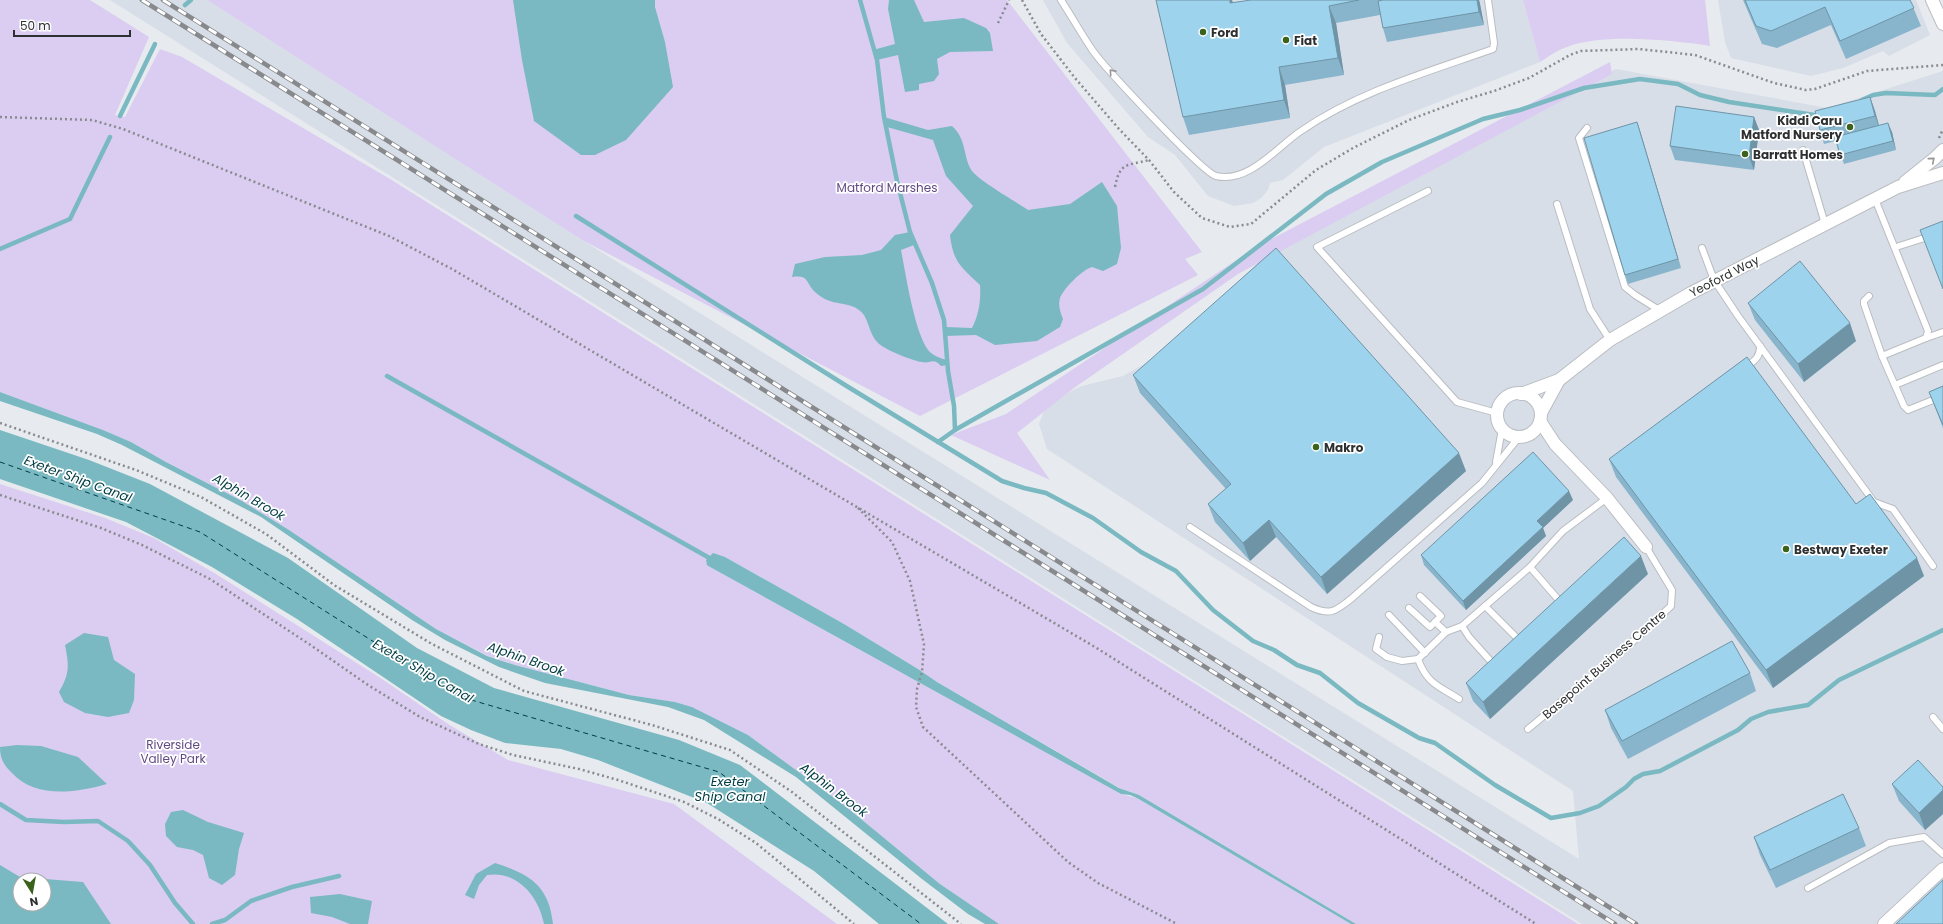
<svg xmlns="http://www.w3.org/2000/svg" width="1943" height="924" font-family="Poppins,sans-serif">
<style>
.built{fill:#d7dee8}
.green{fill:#dacdf1;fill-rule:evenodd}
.water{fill:#7ab9c1;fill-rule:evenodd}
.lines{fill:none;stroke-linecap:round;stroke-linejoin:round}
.stream{stroke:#7ab9c1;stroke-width:4.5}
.ferry{stroke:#003d44;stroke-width:1;stroke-dasharray:5 4;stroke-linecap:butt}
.service-casing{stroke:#babdc1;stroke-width:8}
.minor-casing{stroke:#babdc1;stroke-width:14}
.path{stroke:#898b8e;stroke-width:2.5;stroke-dasharray:2 3;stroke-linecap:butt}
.service{stroke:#fff;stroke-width:6}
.minor{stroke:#fff;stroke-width:12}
.rail-casing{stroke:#87898c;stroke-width:4.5}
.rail{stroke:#fff;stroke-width:3;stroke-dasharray:9;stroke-linecap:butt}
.wall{fill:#88b5cc}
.shaded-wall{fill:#6f94a6}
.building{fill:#9ed3ed;stroke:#6f94a6}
.oneway{stroke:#969798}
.poi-dot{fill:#3b621d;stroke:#fff;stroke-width:1.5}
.labels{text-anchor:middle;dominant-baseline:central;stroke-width:3.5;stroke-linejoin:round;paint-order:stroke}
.poi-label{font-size:12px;font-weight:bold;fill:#2d2f30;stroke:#fff;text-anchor:start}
.park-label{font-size:12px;fill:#614983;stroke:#fff}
.street-label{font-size:12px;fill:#2d2f30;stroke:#fff}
.water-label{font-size:13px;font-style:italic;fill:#003d44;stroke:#fff}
</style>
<rect width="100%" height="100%" fill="#e7eaee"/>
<!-- built -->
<g class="built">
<polygon points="110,0 207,0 582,240 1579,859 1573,791 1047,449 1039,424 1047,403 1082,386 1123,376 1164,353 1269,252 1616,69 1827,108 1943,71 1943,924 1582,924"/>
<polygon points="1043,0 1523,0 1540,62 1324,147 1283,180 1270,183 1268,190 1261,198 1253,203 1234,206 1208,196 1175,155 1148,137 1067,43"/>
<polygon points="1718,0 1916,0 1930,35 1889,56 1883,51 1843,68 1811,76 1731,58 1725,42"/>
</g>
<!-- green -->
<g class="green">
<polygon points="0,0 90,0 149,37 115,115 125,117 160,49 182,57 390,179 1578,924 1356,924 1139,795 1120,788 937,682 918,669 844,624 725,557 710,567 1121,794 1137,798 1351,924 999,924 940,884 844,805 748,735 692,707 675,702 629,695 515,665 488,656 436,629 289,530 242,501 166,462 131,442 103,430 0,392"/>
<polygon points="207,0 1007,0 1202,252 1185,259 1198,275 920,416 582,240"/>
<path d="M1523,0H1705L1710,46C1671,40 1603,33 1567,47C1557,50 1548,57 1540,62Z"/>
<polygon points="1610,62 1612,74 1238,274 1074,388 1017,433 1050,480 951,435 1006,414 1256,247"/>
<path d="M0,484L105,518L154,538L216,574L382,679L448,724L508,760L674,804L837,924H0ZM20,880H44V904H20Z"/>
</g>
<!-- water -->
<g class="water">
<polygon points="513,0 655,0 655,7 665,42 673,87 626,140 595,155 581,155 534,121 522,60"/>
<polygon points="889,0 914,0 924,22 964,18 986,28 990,33 993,51 950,52 937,59 939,74 934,81 919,84 919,90 905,92 898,55 877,60 873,50 895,44 888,9"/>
<path d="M884,117L928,130L952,126C967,139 963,158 972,171C981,182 1015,201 1028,210L1070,204L1102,182L1117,206L1121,248L1117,264L1103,271L1092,267C1082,270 1064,288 1060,298C1058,305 1060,312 1063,319L1060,327L1037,341L995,345L976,335L945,336V327L972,328C979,315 981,300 980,285C961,267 953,262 950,235L973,206L946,176L933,140L887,127Z"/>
<path d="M910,232L914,245L901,250C906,275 914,330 928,350C933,356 940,358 947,360L948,365L941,366C933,357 931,364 922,362C913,361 889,351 882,346C870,338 870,325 864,315C853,301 839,306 825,299C821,297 816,293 813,290C805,280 808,275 792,277L795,264L825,257L862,255L881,250L895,235Z"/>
<polygon points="0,392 103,430 131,442 166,462 242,501 289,530 436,629 487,656 515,665 629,695 675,702 692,707 748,735 844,805 940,884 999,924 985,924 968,914 922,879 796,777 704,720 668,707 545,683 499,667 445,640 412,620 261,517 122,445 97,434 0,401"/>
<polygon points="0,430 89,460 150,484 288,558 417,648 494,688 679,740 740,765 948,924 879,924 814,871 707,803 598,760 561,749 505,743 471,730 441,716 297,619 212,567 126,522 0,479"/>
<polygon points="713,553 725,557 844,624 918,669 937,682 1119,788 1139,795 1356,924 1351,924 1137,798 1130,795 1121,794 710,567 707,565 706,560"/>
<path d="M84,633L108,637L114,660L135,674L134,700L129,713L108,717L85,713L64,702L59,692C70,673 69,666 65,645Z"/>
<path d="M17,745L41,746L78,757L107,784C75,793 35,799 11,772C3,764 0,758 0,747Z"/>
<polygon points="183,810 208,822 244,833 239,849 235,875 222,885 209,878 203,855 193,850 177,847 166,836 165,824 171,812"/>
<path d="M495,863C529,874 549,885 553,924H544C539,897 517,870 487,875L479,885L474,899L465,895L476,874Z"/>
<path d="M0,865L20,877L83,882L111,924H0ZM20,880H44V904H20Z"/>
<polygon points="340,894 372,901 368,924 350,924 332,917 311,913 310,897"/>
</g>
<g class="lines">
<!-- stream -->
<g class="stream">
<polyline points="860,0 877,60 884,117 897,181 910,232 932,283 944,320 948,371 954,406 955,430 938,442"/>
<polyline points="185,5 191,0"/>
<polyline points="1862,100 1873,95 1886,93 1935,95 1943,89"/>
<polyline points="120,116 155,44"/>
<polyline points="576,216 845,385 1002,481 1024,488 1046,493 1093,518 1141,552 1176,571 1213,610 1253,641 1274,650 1297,665 1320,673 1358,703 1419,738 1435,743 1495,785 1551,818 1580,813 1599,806 1626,787 1634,779 1643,774 1660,771 1738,730 1751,719 1768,712 1808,705 1839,680 1943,630"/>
<polyline points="0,249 70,219 110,137"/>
<polyline points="387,376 713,560"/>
<polyline points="955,430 1203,289 1326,194 1382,162 1483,119 1520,110 1584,88 1640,79 1678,84 1700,95 1729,102 1821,116"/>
<polyline points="0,804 26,820 64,822 98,821 128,841 150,865 175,903 193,924"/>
<polyline points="212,924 225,920 251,901 292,887 339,876"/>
</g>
<!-- ferry -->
<polyline class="ferry" points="0,462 200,532 461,697 719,772 921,924"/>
<!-- service casing -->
<g class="service-casing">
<g id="service">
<path d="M1061,0C1072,17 1082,35 1093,51C1105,68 1202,172 1216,176C1249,184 1278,146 1301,131C1359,91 1428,72 1493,49L1494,43L1488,0"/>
<polyline points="1587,128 1579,138 1625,287 1635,295 1659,310"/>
<polyline points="1803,150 1825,224"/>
<polyline points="1428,191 1317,247 1457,402 1497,413"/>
<polyline points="1875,199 1928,331 1926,338 1882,356"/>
<polyline points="1557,204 1590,309 1610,340"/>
<polyline points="1896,247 1943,232"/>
<polyline points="1702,248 1714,280 1738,316 1874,502 1893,509 1933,566"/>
<polyline points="1869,296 1864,301 1864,304 1882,356 1904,406 1908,410 1943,396"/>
<polyline points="1926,338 1943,332"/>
<path d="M1745,368C1754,361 1760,358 1760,346"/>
<polyline points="1895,385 1943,365"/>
<polyline points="1496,462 1502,429"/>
<path d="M1190,527L1311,607C1331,616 1335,611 1351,599L1482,483L1519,437"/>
<polyline points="1530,567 1563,605"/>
<polyline points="1485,606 1522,643"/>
<polyline points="1409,608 1430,627 1441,616 1420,596"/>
<polyline points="1389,615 1425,653"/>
<polyline points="1435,622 1446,632"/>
<polyline points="1462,626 1469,637 1495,666"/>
<polyline points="1379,637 1376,649 1387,657 1402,661 1418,659 1446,632 1462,626 1530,567 1563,531 1607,498"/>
<path d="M1418,659C1427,684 1439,686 1459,699"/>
<polyline points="1933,717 1943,729"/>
<polyline points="1528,729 1628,646 1671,606 1672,590 1646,547"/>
<polyline points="1808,888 1889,843 1924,837 1943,854"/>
</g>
</g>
<!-- minor casing -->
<g class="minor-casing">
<g id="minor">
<polyline points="1932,0 1943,24"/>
<polyline points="1905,182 1935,158 1943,150"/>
<circle cx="1519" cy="415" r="22"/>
<polyline points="1521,394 1559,380 1610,340 1691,293 1898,187 1943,173"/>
<polyline points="1541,413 1559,380"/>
<polyline points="1540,421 1555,444 1607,498 1646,547"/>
<polyline points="1884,924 1943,869"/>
</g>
</g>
<!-- path -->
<g class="path">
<polyline points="1022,0 1041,34 1075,78 1119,129 1149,160 1174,192 1202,218 1230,227 1251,224 1316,170 1353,148 1409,120 1457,102 1494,91 1529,78 1570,55 1581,51 1639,49 1695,55 1774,83 1806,90 1815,89 1867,71 1943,65"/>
<polyline points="998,23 1009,0"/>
<polyline points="0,117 92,120 123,129 389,236 452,269 1095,647 1536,924"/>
<polyline points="1939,138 1943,129"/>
<path d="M1115,187C1120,162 1126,166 1149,160"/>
<polyline points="0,423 136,470 201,497 266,534 334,585 432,644 524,691 652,725 730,750 792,792 961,924"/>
<polyline points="0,495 101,528 142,545 210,579 309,644 368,685 420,717 479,744 513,755 579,769 618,780 684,802 718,819 756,843 854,924"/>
<polyline points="858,508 892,542 910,581 924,644 922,672 917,689 916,707 923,727 1068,862 1098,883 1177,924"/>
</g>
<!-- service -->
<use href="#service" class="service"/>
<!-- minor -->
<use href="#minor" class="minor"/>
<!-- rail casing -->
<g class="rail-casing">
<g id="rail">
<polyline points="142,0 1615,924"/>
<polyline points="163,0 1636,924"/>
</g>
</g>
<!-- rail -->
<use href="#rail" class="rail"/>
</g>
<!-- wall -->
<g class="wall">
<polygon points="1156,0 1232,0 1233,3 1251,0 1479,0 1480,4 1484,25 1387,42 1383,28 1380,15 1336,23 1344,75 1285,85 1290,118 1189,135 1183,117"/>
<polygon points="1743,0 1910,0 1921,26 1846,59 1831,25 1777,48 1762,44"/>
<polygon points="1870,97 1875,111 1879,125 1892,132 1896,150 1844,164 1836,141 1824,144 1820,130"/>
<polygon points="1754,117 1759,130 1754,170 1675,160 1670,146"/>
<polygon points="1637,122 1640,131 1681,268 1628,284 1625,275"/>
<polygon points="1748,303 1856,341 1804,382 1755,320"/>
<polygon points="1133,375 1466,471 1327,594 1276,537 1250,561 1215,522 1208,504 1226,489 1140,393"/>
<polygon points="1943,386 1943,428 1929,392"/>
<polygon points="1609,459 1856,504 1924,576 1773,688 1616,477"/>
<polygon points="1573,500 1543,528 1546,536 1466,610 1424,565 1421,555"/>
<polygon points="1648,574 1490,719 1473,701 1466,683"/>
<polygon points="1750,673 1756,691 1628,759 1611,728 1605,710"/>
<polygon points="1892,784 1943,787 1943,814 1925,830 1899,801"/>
<polygon points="1859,828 1866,846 1776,888 1760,855 1754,837"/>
</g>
<!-- shaded-wall -->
<g class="shaded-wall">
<polygon points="1230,0 1232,0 1237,21 1230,3"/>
<polygon points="1477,0 1479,0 1480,4 1484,25 1479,12"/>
<polygon points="1329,6 1336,23 1344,75 1338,58"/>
<polygon points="1279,67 1285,85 1290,118 1284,100"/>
<polygon points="1870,97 1875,111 1880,130 1875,116"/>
<polygon points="1754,117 1759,130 1754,170 1749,157"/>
<polygon points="1637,122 1640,131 1681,268 1678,259"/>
<polygon points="1888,123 1892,132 1896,150 1893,141"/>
<polygon points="1850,323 1856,341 1804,382 1798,364"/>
<polygon points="1459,453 1466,471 1327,594 1321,577"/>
<polygon points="1569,491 1573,500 1543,528 1546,536 1466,610 1463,601 1537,521"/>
<polygon points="1269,520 1276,537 1250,561 1243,543"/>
<polygon points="1641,556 1648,574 1490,719 1483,702"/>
<polygon points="1917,558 1924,576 1773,688 1766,670"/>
<polygon points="1943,790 1943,814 1925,830 1919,813"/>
</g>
<!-- building -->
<g class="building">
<polygon points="1156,0 1230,0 1230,3 1251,0 1359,0 1329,6 1338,58 1279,67 1284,100 1183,117"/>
<polygon points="1383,0 1477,0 1479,12 1383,28 1378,1"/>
<polygon points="1745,0 1910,0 1914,8 1840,41 1825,7 1771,31 1756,26"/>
<polygon points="1870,97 1875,116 1820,130 1815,111"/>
<polygon points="1676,106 1754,117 1749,157 1670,146"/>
<polygon points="1637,122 1678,259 1625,275 1584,138"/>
<polygon points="1888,123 1893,141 1840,155 1835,137"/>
<polygon points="1943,221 1943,289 1920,230"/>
<polygon points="1276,248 1459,453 1321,577 1269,520 1243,543 1208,504 1231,484 1133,375"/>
<polygon points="1800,261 1850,323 1798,364 1748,303"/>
<polygon points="1747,357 1856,504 1870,494 1917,558 1766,670 1609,459"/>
<polygon points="1943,386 1943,425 1929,392"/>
<polygon points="1533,452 1569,491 1537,521 1543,527 1463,601 1421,555"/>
<polygon points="1624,537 1641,556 1483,702 1466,683"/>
<polygon points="1732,641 1750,673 1622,741 1605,710"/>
<polygon points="1918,760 1943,787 1943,790 1919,813 1892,784"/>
<polygon points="1843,794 1859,828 1770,870 1754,837"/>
<polygon points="1943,880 1943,924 1896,924"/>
</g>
<!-- one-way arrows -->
<defs><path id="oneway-chevron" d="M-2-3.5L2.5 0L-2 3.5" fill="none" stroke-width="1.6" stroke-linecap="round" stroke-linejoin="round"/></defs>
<g class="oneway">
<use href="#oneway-chevron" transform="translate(1112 72) rotate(-132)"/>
<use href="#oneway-chevron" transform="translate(1932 160) rotate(-40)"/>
</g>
<!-- markers -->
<g class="poi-dot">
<circle cx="1203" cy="32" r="4"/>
<circle cx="1286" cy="40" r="4"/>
<circle cx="1850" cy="127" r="4"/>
<circle cx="1745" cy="154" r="4"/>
<circle cx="1316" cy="447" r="4"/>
<circle cx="1786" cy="549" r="4"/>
</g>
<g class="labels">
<!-- poi labels -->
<g class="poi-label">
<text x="1211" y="32">Ford</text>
<text x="1294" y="40">Fiat</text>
<text x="1842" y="120" text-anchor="end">Kiddi Caru<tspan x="1842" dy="14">Matford Nursery</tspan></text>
<text x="1753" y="154">Barratt Homes</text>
<text x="1324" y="447">Makro</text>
<text x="1794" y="549">Bestway Exeter</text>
</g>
<!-- park labels -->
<g class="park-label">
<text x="887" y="187">Matford Marshes</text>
<text x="173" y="744">Riverside<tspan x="173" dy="14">Valley Park</tspan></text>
</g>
<!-- street labels -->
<g class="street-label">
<text transform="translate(1724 276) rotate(-27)">Yeoford Way</text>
<text transform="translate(1604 664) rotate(-41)">Basepoint Business Centre</text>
</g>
<!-- water labels -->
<g class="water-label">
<text transform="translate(78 479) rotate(20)">Exeter Ship Canal</text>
<text transform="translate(249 497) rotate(30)">Alphin Brook</text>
<text transform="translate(526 659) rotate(19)">Alphin Brook</text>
<text transform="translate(423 671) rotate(30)">Exeter Ship Canal</text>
<text x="730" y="781">Exeter<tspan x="730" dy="15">Ship Canal</tspan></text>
<text transform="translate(834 790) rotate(37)">Alphin Brook</text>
</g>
</g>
<!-- north arrow -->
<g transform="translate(32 892) rotate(169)"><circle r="19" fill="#ffffff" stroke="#abacac"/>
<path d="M0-3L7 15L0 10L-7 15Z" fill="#3b621d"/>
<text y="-6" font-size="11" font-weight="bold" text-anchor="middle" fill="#2d2f30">N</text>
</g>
<!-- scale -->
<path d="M14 30v6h116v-6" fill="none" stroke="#2d2f30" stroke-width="2"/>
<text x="20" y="30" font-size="12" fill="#2d2f30" stroke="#ffffff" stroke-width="3" paint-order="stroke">50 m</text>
</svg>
